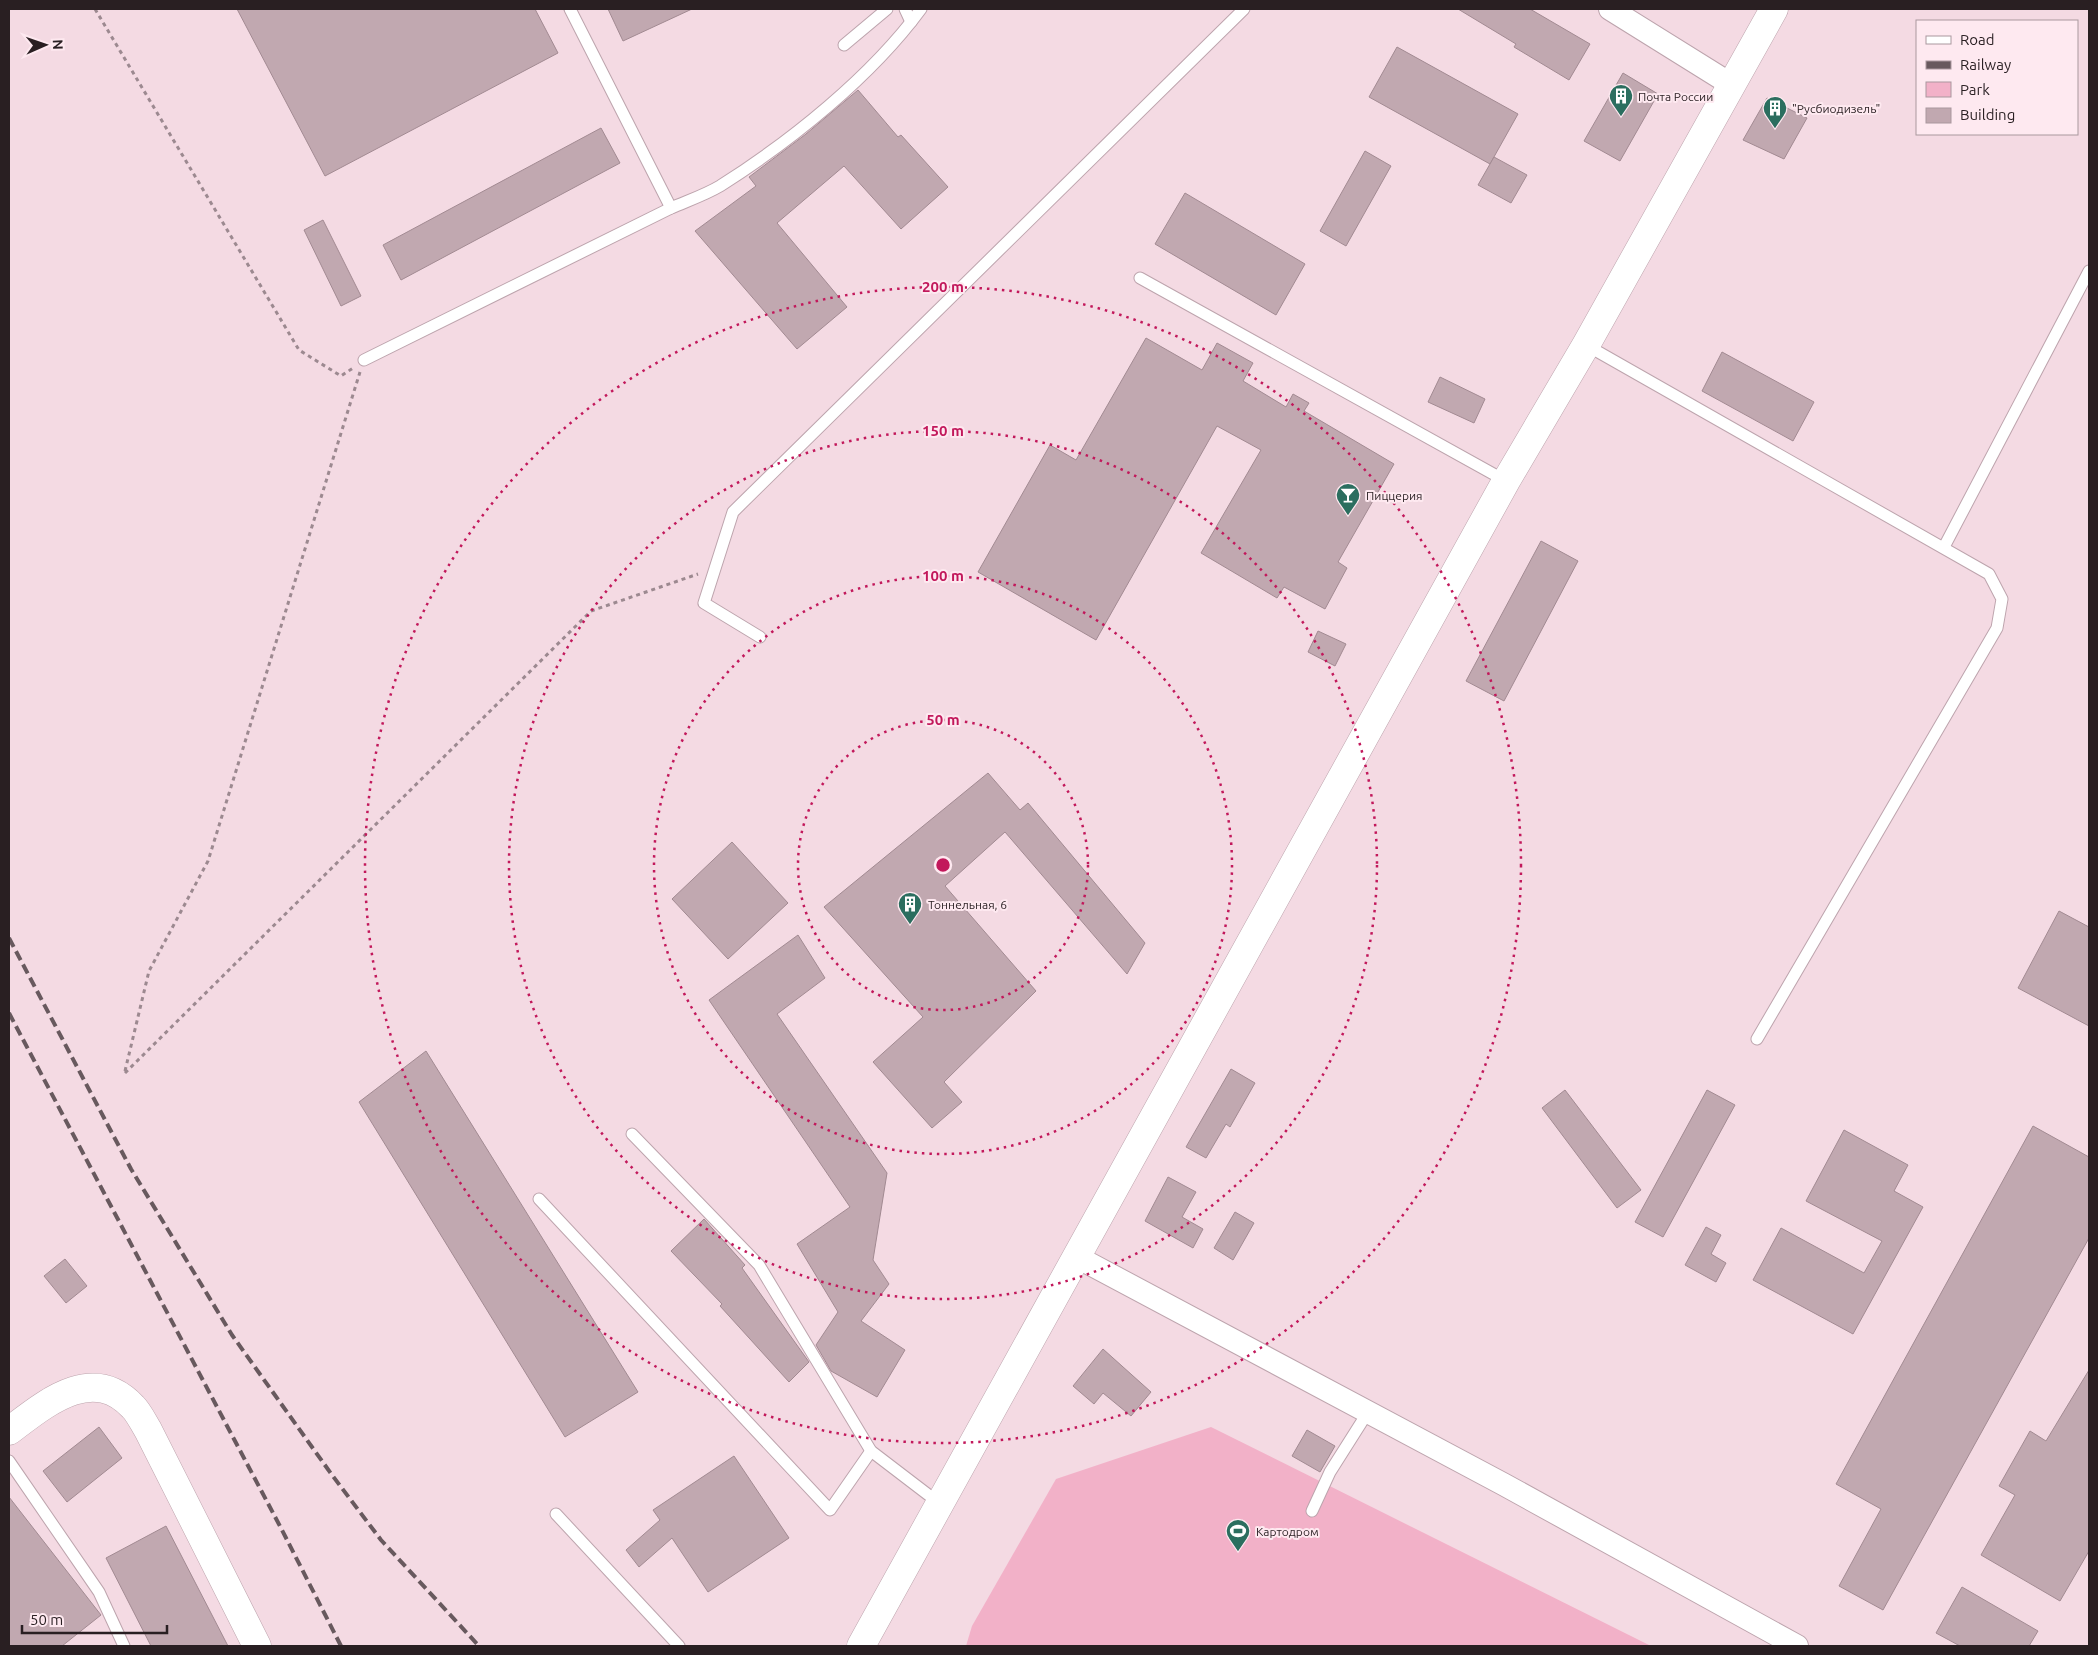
<svg xmlns="http://www.w3.org/2000/svg" width="2098" height="1655" font-family="Ubuntu,sans-serif">
<style>
.green{fill:#f2b1c8}
.building{fill:#c1a8b0;stroke:#a28a92}
.lines{fill:none;stroke-linecap:round;stroke-linejoin:round}
.service-casing{stroke:#bda4ad;stroke-width:13}
.minor-casing{stroke:#bda4ad;stroke-width:24}
.primary-casing{stroke:#bda4ad;stroke-width:29}
.path{stroke:#9c8990;stroke-width:3;stroke-dasharray:4 4;stroke-linecap:butt}
.service{stroke:#fff;stroke-width:11}
.minor{stroke:#fff;stroke-width:22}
.primary{stroke:#fff;stroke-width:28}
.rail{stroke:#68595e;stroke-width:4;stroke-dasharray:10 5;stroke-linecap:butt}
.ring{fill:none;stroke:#c2185b;stroke-width:2.5;stroke-dasharray:2.5 5}
.labels{text-anchor:middle;dominant-baseline:central;stroke-width:4;stroke-linejoin:round;paint-order:stroke}
.poi-label{font-size:12px;fill:#291f22;stroke:#fee9f0;text-anchor:start}
.centre{fill:#c2185b;stroke:#fee9f0;stroke-width:2.5}
.ring-label{font-size:15px;text-anchor:middle;font-weight:bold;fill:#c2185b;stroke:#fee9f0;stroke-width:4;stroke-linejoin:round;paint-order:stroke}
</style>
<rect width="100%" height="100%" fill="#f4dae3"/>
<!-- green -->
<polygon class="green" points="1211,1427 1651,1646 966,1646 972,1626 1056,1479"/>
<!-- building -->
<g class="building">
<polygon points="237,9 535,9 558,53 325,176"/>
<polygon points="608,9 692,9 623,41"/>
<polygon points="1458,9 1530,9 1590,44 1569,80 1514,47 1516,44"/>
<polygon points="1397,47 1518,114 1490,164 1369,97"/>
<polygon points="1623,73 1658,94 1620,161 1584,141"/>
<polygon points="858,90 898,137 901,135 948,187 901,229 844,166 777,223 847,307 797,349 695,231 756,186 749,177 806,134"/>
<polygon points="1767,98 1807,118 1784,159 1743,140"/>
<polygon points="601,128 620,163 401,280 383,245"/>
<polygon points="1365,151 1391,166 1346,246 1320,231"/>
<polygon points="1494,157 1527,175 1511,203 1478,185"/>
<polygon points="1185,193 1305,264 1276,315 1155,244"/>
<polygon points="323,220 361,296 341,306 304,230"/>
<polygon points="1146,338 1202,370 1217,343 1253,363 1243,381 1286,407 1293,394 1309,403 1304,411 1394,464 1338,562 1347,568 1325,609 1284,587 1277,598 1201,553 1261,450 1217,426 1096,640 978,572 1050,445 1076,460"/>
<polygon points="1722,352 1814,402 1793,441 1702,391"/>
<polygon points="1440,377 1485,399 1474,423 1428,402"/>
<polygon points="1541,541 1578,561 1504,701 1466,681"/>
<polygon points="1318,631 1346,644 1335,666 1308,652"/>
<polygon points="988,773 1020,810 1028,803 1145,943 1127,974 1005,832 945,886 1036,991 944,1082 962,1102 932,1128 873,1062 923,1017 824,907"/>
<polygon points="732,842 788,903 728,959 672,899"/>
<polygon points="2059,911 2089,927 2089,1026 2018,988"/>
<polygon points="798,935 825,978 777,1014 887,1173 873,1260 889,1284 861,1321 905,1350 877,1397 831,1371 816,1345 838,1312 797,1244 850,1207 709,1000"/>
<polygon points="426,1051 638,1392 565,1437 359,1102"/>
<polygon points="1231,1069 1255,1083 1230,1127 1226,1124 1206,1158 1186,1147"/>
<polygon points="1565,1090 1641,1190 1617,1208 1542,1108"/>
<polygon points="1707,1090 1735,1105 1663,1237 1635,1222"/>
<polygon points="2033,1126 2089,1157 2089,1238 1883,1610 1839,1586 1881,1509 1836,1484"/>
<polygon points="1844,1130 1908,1165 1894,1191 1923,1207 1853,1334 1753,1280 1781,1228 1864,1273 1882,1241 1806,1201"/>
<polygon points="1168,1177 1196,1192 1182,1217 1203,1229 1193,1248 1145,1221"/>
<polygon points="1235,1212 1254,1223 1233,1260 1214,1248"/>
<polygon points="704,1219 745,1265 742,1268 809,1362 789,1382 720,1306 722,1304 671,1251"/>
<polygon points="1706,1227 1721,1235 1711,1254 1726,1263 1716,1282 1685,1265"/>
<polygon points="65,1259 87,1286 66,1303 44,1276"/>
<polygon points="1103,1349 1151,1392 1131,1416 1103,1393 1094,1404 1073,1386"/>
<polygon points="2089,1370 2089,1551 2060,1601 1981,1555 2015,1495 1999,1486 2030,1431 2046,1441"/>
<polygon points="99,1427 122,1458 67,1502 43,1471"/>
<polygon points="1307,1430 1335,1446 1320,1472 1292,1456"/>
<polygon points="734,1456 789,1538 708,1592 672,1538 639,1567 626,1550 660,1520 653,1510"/>
<polygon points="9,1497 101,1615 62,1646 9,1646"/>
<polygon points="166,1526 228,1646 151,1646 106,1558"/>
<polygon points="1962,1587 2038,1631 2029,1646 1960,1646 1936,1633"/>
</g>
<g class="lines">
<!-- service casing -->
<g class="service-casing">
<g id="service">
<polyline points="570,9 671,208"/>
<polyline points="905,9 911,22"/>
<polyline points="844,45 887,9"/>
<polyline points="1140,278 1506,481"/>
<polyline points="1586,345 1989,574 2002,599 1997,628 1757,1039"/>
<path d="M364,360L671,208C687,201 705,195 720,186C791,141 871,77 921,9"/>
<polyline points="1944,547 2089,271"/>
<polyline points="760,637 704,603 733,512 1244,9"/>
<polyline points="632,1134 759,1265 871,1451 939,1503"/>
<polyline points="539,1199 830,1510 871,1451"/>
<polyline points="9,1461 99,1592 124,1646"/>
<polyline points="1312,1511 1330,1472 1368,1412"/>
<polyline points="556,1514 679,1646"/>
</g>
</g>
<!-- minor casing -->
<g class="minor-casing">
<g id="minor">
<polyline points="1610,9 1732,85"/>
<polyline points="1077,1257 1503,1484 1797,1646"/>
</g>
</g>
<!-- primary casing -->
<g class="primary-casing">
<g id="primary">
<path d="M9,1431C45,1404 92,1363 133,1407C139,1413 143,1422 148,1430L257,1646"/>
<polyline points="861,1646 1506,481 1586,345 1774,9"/>
</g>
</g>
<!-- path -->
<g class="path">
<polyline points="95,9 299,350 341,376 353,368"/>
<polyline points="125,1071 149,971 208,861 360,372"/>
<polyline points="125,1073 591,611 698,574"/>
</g>
<!-- service -->
<use href="#service" class="service"/>
<!-- minor -->
<use href="#minor" class="minor"/>
<!-- primary -->
<use href="#primary" class="primary"/>
<!-- rail -->
<g class="rail">
<polyline points="9,938 131,1169 232,1335 332,1475 381,1540 479,1646"/>
<polyline points="9,1013 282,1530 341,1646"/>
</g>
</g>
<!-- distance rings -->
<g class="ring">
<circle cx="943" cy="865" r="145"/>
<circle cx="943" cy="865" r="289"/>
<circle cx="943" cy="865" r="434"/>
<circle cx="943" cy="865" r="578"/>
</g>
<!-- icons -->
<defs>
<g id="building-pin" transform="scale(1.25)"><path d="M0 17L-7.5 6A9.5 9.5 0 1 1 7.5 6Z" fill="#2b6e5f" stroke="#fee9f0"/><path d="M-4-6H4V6H1V3H-1V6H-4ZM-2.5-4.3h1.7v1.8h-1.7ZM.8-4.3h1.7v1.8H.8ZM-2.5-1h1.7V.8h-1.7ZM.8-1h1.7V.8H.8Z" fill="#fff"/></g>
<g id="bar-pin" transform="scale(1.25)"><path d="M0 17L-7.5 6A9.5 9.5 0 1 1 7.5 6Z" fill="#2b6e5f" stroke="#fee9f0"/><path d="M-6-5H6L.8 .8V4.5H3.5V6h-7V4.5H-.8V.8Z" fill="#fff"/></g>
<g id="stadium-pin" transform="scale(1.25)"><path d="M0 17L-7.5 6A9.5 9.5 0 1 1 7.5 6Z" fill="#2b6e5f" stroke="#fee9f0"/><path d="M0-5a6.5 5 0 1 0 0 10a6.5 5 0 1 0 0-10ZM-3.5-1.8h7v3.6h-7Z" fill="#fff"/></g>
</defs>
<g fill-rule="evenodd">
<use href="#building-pin" x="1621" y="96"/>
<use href="#building-pin" x="1775" y="108"/>
<use href="#bar-pin" x="1348" y="495"/>
<use href="#building-pin" x="910" y="904"/>
<use href="#stadium-pin" x="1238" y="1531"/>
</g>
<g class="labels">
<!-- poi labels -->
<g class="poi-label">
<text x="1638" y="96">Почта России</text>
<text x="1792" y="108">"Русбиодизель"</text>
<text x="1366" y="495">Пиццерия</text>
<text x="928" y="904">Тоннельная, 6</text>
<text x="1256" y="1531">Картодром</text>
</g>
</g>
<circle cx="943" cy="865" r="8" class="centre"/>
<g class="ring-label">
<text x="943" y="292">200 m</text>
<text x="943" y="436">150 m</text>
<text x="943" y="581">100 m</text>
<text x="943" y="725">50 m</text>
</g>
<!-- border -->
<rect width="2098" height="1655" fill="none" stroke="#291f22" stroke-width="20"/>
<!-- legend -->
<rect x="1916" y="20" width="162" height="115" fill="#fee9f0" stroke="#a9989e"/>
<rect x="1926" y="36" width="25" height="8" fill="#ffffff" stroke="#a9989e"/>
<text x="1960" y="45" font-size="15" fill="#291f22">Road</text>
<rect x="1926" y="61" width="25" height="8" fill="#68595e" stroke="#a9989e"/>
<text x="1960" y="70" font-size="15" fill="#291f22">Railway</text>
<rect x="1926" y="82" width="25" height="15" fill="#f2b1c8" stroke="#a9989e"/>
<text x="1960" y="95" font-size="15" fill="#291f22">Park</text>
<rect x="1926" y="108" width="25" height="15" fill="#c1a8b0" stroke="#a9989e"/>
<text x="1960" y="120" font-size="15" fill="#291f22">Building</text>
<!-- north arrow -->
<g transform="translate(45 45) rotate(88)" stroke="#fee9f0" stroke-width="4" paint-order="stroke">
<path d="M0-4L9 19L0 12L-9 19Z" fill="#291f22"/>
<text y="-8" font-size="14" font-weight="bold" text-anchor="middle" fill="#291f22">N</text>
</g>
<!-- scale -->
<path d="M22 1625v8h145v-8" fill="none" stroke="#291f22" stroke-width="2.5"/>
<text x="30" y="1625" font-size="15" fill="#291f22" stroke="#fee9f0" stroke-width="4" paint-order="stroke">50 m</text>
</svg>
